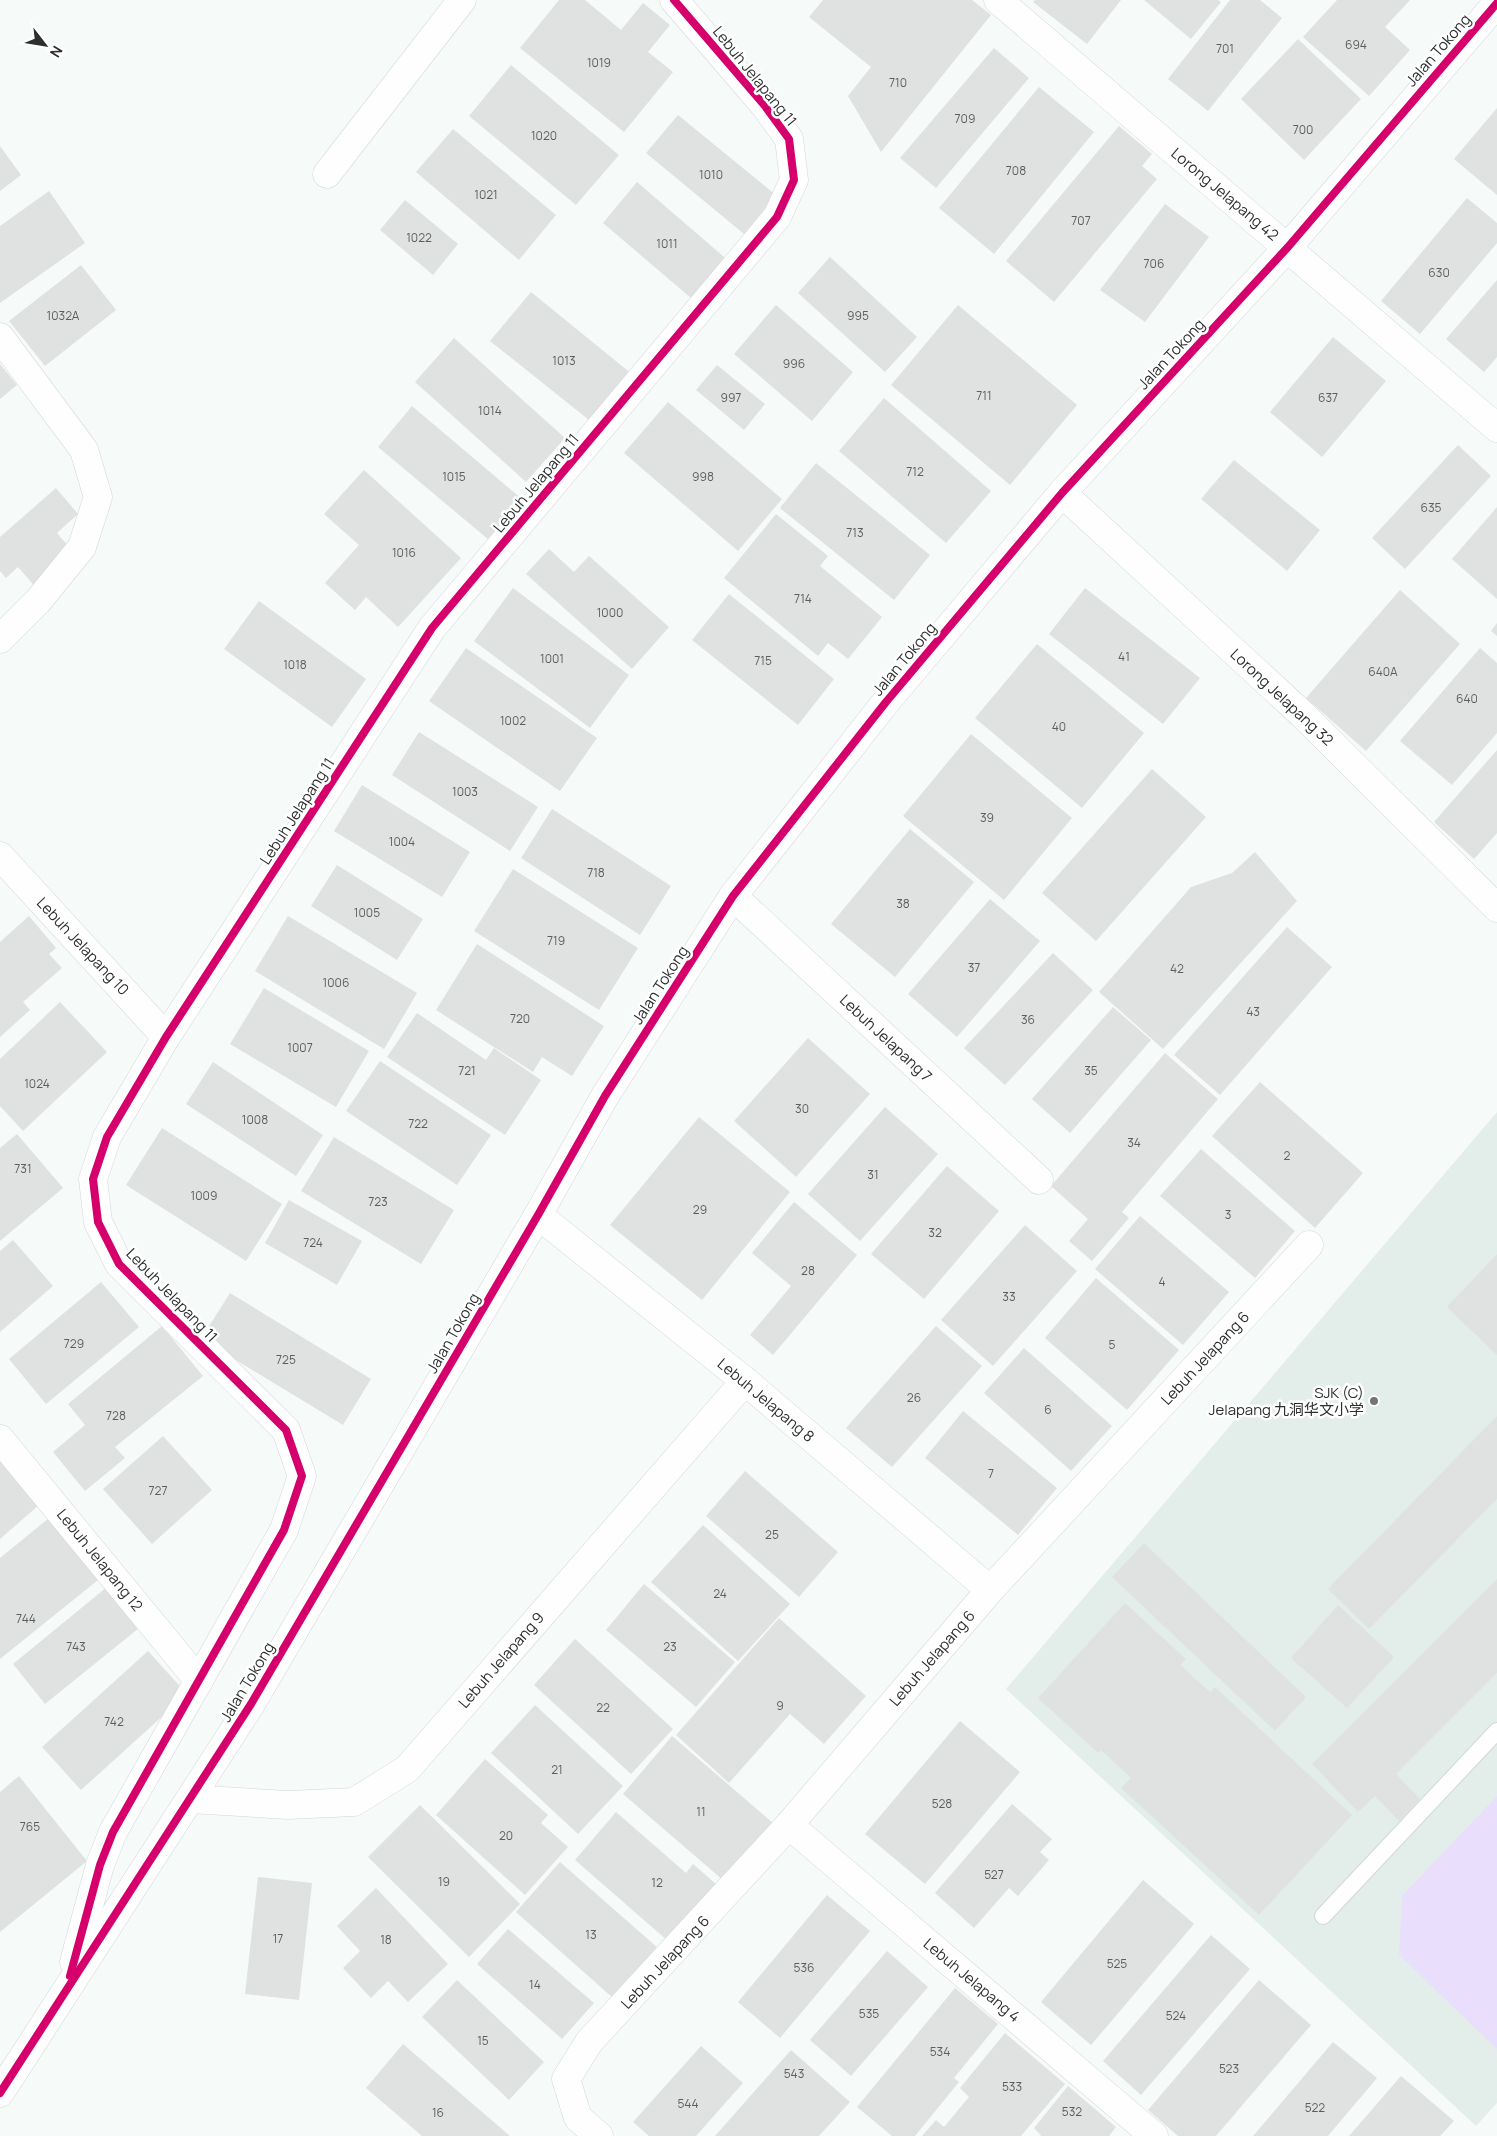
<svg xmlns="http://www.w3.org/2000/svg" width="1497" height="2136" font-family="Manrope,'Noto Sans SC',sans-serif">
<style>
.built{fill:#e3eeeb}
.green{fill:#e9dffc}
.building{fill:#dfe2e1}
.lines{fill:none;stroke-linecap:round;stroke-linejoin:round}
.lane-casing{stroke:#d3d7d6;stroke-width:18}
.street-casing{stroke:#d3d7d6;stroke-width:29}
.lane{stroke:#fefefe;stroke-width:16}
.street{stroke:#fefefe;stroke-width:28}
.cycleway-casing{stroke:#fff;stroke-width:11}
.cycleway{stroke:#d6006c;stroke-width:8}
.poi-dot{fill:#737675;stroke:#fff;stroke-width:2}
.labels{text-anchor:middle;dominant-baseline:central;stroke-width:5;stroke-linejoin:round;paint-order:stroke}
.number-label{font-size:12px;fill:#5a5e5c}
.street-label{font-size:15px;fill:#2c2f2e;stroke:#fff}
.poi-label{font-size:15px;fill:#2c2f2e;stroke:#fff;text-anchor:end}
</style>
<rect width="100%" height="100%" fill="#f6fbf9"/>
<!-- built -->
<polygon class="built" points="1497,1112 1497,2103 1476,2126 1006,1689"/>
<!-- green -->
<polygon class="green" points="1497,1796 1497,2049 1399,1955 1402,1896"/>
<!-- building -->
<g class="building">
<polygon points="559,0 585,0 621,30 643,3 670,25 648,52 673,72 624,132 520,48"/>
<polygon points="823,0 972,0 991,15 881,152 848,96 871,67 809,17"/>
<polygon points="1035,0 1121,0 1087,44 1033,2"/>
<polygon points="1144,0 1218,0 1221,2 1191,39"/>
<polygon points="1230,0 1260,0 1282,18 1208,111 1168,79"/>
<polygon points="1337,0 1410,0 1385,27 1410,50 1369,96 1303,37"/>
<polygon points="1298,39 1361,99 1304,160 1241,99"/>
<polygon points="994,48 1029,78 936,188 900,158"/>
<polygon points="511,65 619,155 576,205 469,116"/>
<polygon points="1039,87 1094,132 994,254 939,208"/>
<polygon points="1497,108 1497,195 1454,159"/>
<polygon points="678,115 776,195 744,234 646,153"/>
<polygon points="1119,126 1152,154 1142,166 1157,179 1054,302 1006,261"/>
<polygon points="453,129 556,215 519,260 416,172"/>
<polygon points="0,146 21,175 0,191"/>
<polygon points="637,182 731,263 698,304 603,223"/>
<polygon points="49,191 85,243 0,303 0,226"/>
<polygon points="1467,198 1497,223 1497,243 1420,334 1381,301"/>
<polygon points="405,200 458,244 433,275 380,230"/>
<polygon points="1165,204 1209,237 1145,322 1100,290"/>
<polygon points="830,257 917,337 885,372 798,293"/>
<polygon points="81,265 116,310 45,366 9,321"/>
<polygon points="1497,280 1497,357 1484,372 1446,339"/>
<polygon points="531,292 638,379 599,428 490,341"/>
<polygon points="776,305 853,372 812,421 734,354"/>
<polygon points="958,305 1077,405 1010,485 891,385"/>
<polygon points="1333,337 1386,381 1322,457 1270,412"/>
<polygon points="454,338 565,438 526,482 415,382"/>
<polygon points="0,364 17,385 0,399"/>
<polygon points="717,365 765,404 744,430 696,390"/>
<polygon points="884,398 991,491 946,543 839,451"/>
<polygon points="668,402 782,499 738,551 624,453"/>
<polygon points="412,406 529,505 495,545 378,447"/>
<polygon points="1458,445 1491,476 1405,569 1372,538"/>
<polygon points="1234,460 1320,530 1287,571 1201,499"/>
<polygon points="816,463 930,555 894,600 780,508"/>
<polygon points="364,470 461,558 398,627 366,597 355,610 325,583 359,545 324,514"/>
<polygon points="56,488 78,514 57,533 76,555 37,589 18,567 6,578 0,571 0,537"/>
<polygon points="1497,507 1497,599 1452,559"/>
<polygon points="776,514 828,556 820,566 882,617 848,659 828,643 818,656 724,578"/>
<polygon points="549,549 574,572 589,556 669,627 632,669 526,574"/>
<polygon points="513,588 629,675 590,728 474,641"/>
<polygon points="1085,588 1200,678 1163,724 1049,634"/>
<polygon points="1400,590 1460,644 1366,751 1306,698"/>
<polygon points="729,594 834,679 798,725 692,640"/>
<polygon points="259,601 366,679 332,727 224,649"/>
<polygon points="1497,623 1497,636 1491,631"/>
<polygon points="1037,644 1144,733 1082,808 975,718"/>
<polygon points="466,648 597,738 560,791 429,701"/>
<polygon points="1480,648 1497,663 1497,733 1452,785 1400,741"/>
<polygon points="419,732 538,807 510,851 392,775"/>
<polygon points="971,734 1072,818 1004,900 903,816"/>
<polygon points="1497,750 1497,833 1474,859 1434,822"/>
<polygon points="1152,769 1206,817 1096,941 1042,893"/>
<polygon points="362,785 470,852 442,897 334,831"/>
<polygon points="552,809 671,886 640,935 521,858"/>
<polygon points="910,829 974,882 895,977 831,924"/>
<polygon points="1255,852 1297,901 1163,1049 1099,992 1191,887 1232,873"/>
<polygon points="337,865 423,919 397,960 311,906"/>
<polygon points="513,869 638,948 599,1010 474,931"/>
<polygon points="990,899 1040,941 957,1037 908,994"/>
<polygon points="29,916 56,948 49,954 62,968 23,1002 30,1010 0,1037 0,942"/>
<polygon points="288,916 417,993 384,1049 255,971"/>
<polygon points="1287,927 1332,967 1220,1095 1174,1055"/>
<polygon points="477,944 604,1026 572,1076 542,1057 533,1072 436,1010"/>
<polygon points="1053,953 1093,990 1005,1085 964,1048"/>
<polygon points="264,988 369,1051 336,1107 230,1044"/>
<polygon points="60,1002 107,1052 23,1131 0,1106 0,1059"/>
<polygon points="1113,1007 1151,1040 1070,1133 1032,1099"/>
<polygon points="417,1013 486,1060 494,1048 541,1080 505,1135 387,1057"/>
<polygon points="808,1038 870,1094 796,1177 734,1121"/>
<polygon points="1165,1053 1218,1099 1122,1212 1129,1218 1092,1261 1069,1241 1088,1219 1051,1186"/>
<polygon points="380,1061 491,1135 457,1185 346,1111"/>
<polygon points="213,1062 323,1135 296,1176 186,1104"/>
<polygon points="1260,1082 1363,1173 1315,1228 1212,1136"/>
<polygon points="885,1107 938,1154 860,1241 808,1194"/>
<polygon points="699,1117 790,1192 702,1300 610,1225"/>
<polygon points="162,1128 282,1204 246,1261 126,1185"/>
<polygon points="17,1134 63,1188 0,1241 0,1148"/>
<polygon points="334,1137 454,1210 421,1264 301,1191"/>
<polygon points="1201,1149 1295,1231 1255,1278 1160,1196"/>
<polygon points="947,1166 999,1211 924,1299 871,1254"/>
<polygon points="289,1200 362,1241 337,1285 265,1243"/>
<polygon points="794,1202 857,1255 773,1355 750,1335 791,1286 752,1253"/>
<polygon points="1140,1216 1229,1292 1183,1345 1095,1269"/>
<polygon points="1025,1225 1077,1271 993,1366 941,1320"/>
<polygon points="13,1240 53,1286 0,1332 0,1251"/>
<polygon points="1497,1254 1497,1355 1447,1307"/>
<polygon points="1096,1278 1179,1350 1127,1410 1045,1338"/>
<polygon points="101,1282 139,1327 46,1404 9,1359"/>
<polygon points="230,1293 371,1379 343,1425 201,1339"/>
<polygon points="162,1326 203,1376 115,1447 125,1458 85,1491 53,1452 85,1425 68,1404"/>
<polygon points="936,1326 982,1366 892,1467 846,1428"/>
<polygon points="1024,1348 1112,1426 1071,1471 984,1393"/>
<polygon points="963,1411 1057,1488 1018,1535 925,1458"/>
<polygon points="1497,1416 1497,1499 1369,1629 1328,1589"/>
<polygon points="163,1436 212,1490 152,1544 103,1489"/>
<polygon points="0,1459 39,1505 0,1539"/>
<polygon points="745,1471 838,1552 799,1597 706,1516"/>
<polygon points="54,1514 103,1576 0,1659 0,1558"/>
<polygon points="703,1525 790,1604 738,1661 651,1582"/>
<polygon points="1144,1543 1306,1697 1275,1731 1112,1577"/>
<polygon points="1497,1579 1497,1673 1396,1774 1420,1799 1399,1821 1375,1796 1358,1812 1312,1764"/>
<polygon points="644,1584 735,1662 696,1707 606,1630"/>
<polygon points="107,1587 139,1628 45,1704 13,1664"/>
<polygon points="1125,1603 1186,1659 1180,1665 1210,1692 1215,1687 1352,1815 1259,1915 1121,1788 1131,1778 1101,1750 1098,1753 1038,1698"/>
<polygon points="1338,1605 1394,1657 1347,1708 1291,1658"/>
<polygon points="779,1618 866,1696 824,1744 790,1714 729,1783 676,1735"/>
<polygon points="575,1639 673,1729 631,1774 534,1685"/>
<polygon points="148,1651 187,1694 81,1790 42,1747"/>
<polygon points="535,1705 623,1786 578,1834 491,1753"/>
<polygon points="960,1721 1020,1772 925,1884 865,1834"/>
<polygon points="672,1736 780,1829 731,1887 623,1794"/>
<polygon points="485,1759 548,1815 541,1823 568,1847 525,1895 436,1815"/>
<polygon points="19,1776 87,1861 0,1932 0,1792"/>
<polygon points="1012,1804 1052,1839 1040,1852 1049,1860 1018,1896 1009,1888 974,1928 935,1893"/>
<polygon points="420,1805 520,1904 469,1957 368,1857"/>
<polygon points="616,1812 686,1873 693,1864 724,1891 675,1947 575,1860"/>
<polygon points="560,1862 667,1956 622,2006 516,1912"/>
<polygon points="258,1877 312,1883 299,2000 245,1994"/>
<polygon points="1143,1880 1194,1924 1091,2045 1041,2002"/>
<polygon points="376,1888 448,1964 408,2002 388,1981 371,1998 343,1968 360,1951 337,1926"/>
<polygon points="827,1895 870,1931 780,2038 738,2002"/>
<polygon points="508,1929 594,2003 562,2039 477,1964"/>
<polygon points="1211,1935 1250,1969 1141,2095 1103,2061"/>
<polygon points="887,1951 928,1987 851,2076 810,2040"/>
<polygon points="457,1980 544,2062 509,2100 422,2017"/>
<polygon points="1259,1980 1311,2025 1216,2136 1178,2136 1148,2110"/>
<polygon points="955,1988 998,2024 954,2078 959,2082 915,2136 892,2136 857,2107"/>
<polygon points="1005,2033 1065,2084 1021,2136 922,2136 936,2120 944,2127 969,2097 960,2088"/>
<polygon points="1333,2042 1377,2078 1328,2136 1253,2136"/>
<polygon points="403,2044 510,2136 422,2136 366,2088"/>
<polygon points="701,2046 743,2083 696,2136 649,2136 633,2122"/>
<polygon points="791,2050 850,2102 819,2136 715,2136"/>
<polygon points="1401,2076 1454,2121 1440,2136 1349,2136"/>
<polygon points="1068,2086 1116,2127 1109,2136 1040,2136 1041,2135 1034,2128"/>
</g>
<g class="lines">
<!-- lane casing -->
<g class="lane-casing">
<polyline id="lane" points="1323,1916 1497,1731"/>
</g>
<!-- street casing -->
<g class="street-casing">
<g id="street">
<polyline points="998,0 1497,428"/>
<polyline points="327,174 462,0"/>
<polyline points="0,337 84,450 98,497 82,547 38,601 0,639"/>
<polyline points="1062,493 1302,714 1497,908"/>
<polyline points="0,856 166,1037"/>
<polyline points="733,896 1039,1180"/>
<polyline points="538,1215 745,1381 990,1590"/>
<polyline points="0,1439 199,1681"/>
<polyline points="190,1799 288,1805 354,1802 407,1769 745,1381"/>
<polyline points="789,1825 1154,2136"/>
<polyline points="74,1962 100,1865 113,1832 284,1530 302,1476 286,1430 119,1264 98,1222 93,1179 107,1137 166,1037 432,628 777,217 794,180 789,139 765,106 674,0"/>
<polyline points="0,2093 251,1704 538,1215 605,1096 733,896 886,702 1062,493 1288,247 1497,3"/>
<polyline points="599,2136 578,2118 566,2079 589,2042 789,1825 990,1590 1309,1245"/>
</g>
</g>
<!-- lane -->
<use href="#lane" class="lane"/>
<!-- street -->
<use href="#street" class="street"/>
<!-- cycleway casing -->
<g class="cycleway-casing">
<g id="cycleway">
<polyline points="70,1976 100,1865 113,1832 284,1530 302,1476 286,1430 119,1264 98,1222 93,1179 107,1137 166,1037 432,628 777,217 794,180 789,139 765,106 674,0"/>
<polyline points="0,2093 251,1704 538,1215 605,1096 733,896 886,702 1062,493 1288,247 1497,3"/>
</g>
</g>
<!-- cycleway -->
<use href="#cycleway" class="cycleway"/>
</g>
<!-- markers -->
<circle class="poi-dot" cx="1374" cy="1401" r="5"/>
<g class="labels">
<!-- number labels -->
<g class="number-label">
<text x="1356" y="44">694</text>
<text x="1225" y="48">701</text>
<text x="599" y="62">1019</text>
<text x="898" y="82">710</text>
<text x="965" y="118">709</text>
<text x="1303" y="129">700</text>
<text x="544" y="135">1020</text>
<text x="1016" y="170">708</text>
<text x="711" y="174">1010</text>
<text x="486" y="194">1021</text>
<text x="1081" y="220">707</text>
<text x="419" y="237">1022</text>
<text x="667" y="243">1011</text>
<text x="1154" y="263">706</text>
<text x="1439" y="272">630</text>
<text x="63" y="315">1032A</text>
<text x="858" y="315">995</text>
<text x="564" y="360">1013</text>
<text x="794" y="363">996</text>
<text x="984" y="395">711</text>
<text x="731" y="397">997</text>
<text x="1328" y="397">637</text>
<text x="490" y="410">1014</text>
<text x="915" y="471">712</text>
<text x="454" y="476">1015</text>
<text x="703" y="476">998</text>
<text x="1431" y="507">635</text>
<text x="855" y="532">713</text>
<text x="404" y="552">1016</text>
<text x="803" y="598">714</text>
<text x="610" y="612">1000</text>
<text x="1124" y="656">41</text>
<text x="552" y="658">1001</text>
<text x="763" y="660">715</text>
<text x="295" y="664">1018</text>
<text x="1383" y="671">640A</text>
<text x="1467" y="698">640</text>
<text x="513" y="720">1002</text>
<text x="1059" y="726">40</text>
<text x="465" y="791">1003</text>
<text x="987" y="817">39</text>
<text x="402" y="841">1004</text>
<text x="596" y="872">718</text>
<text x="903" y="903">38</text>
<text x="367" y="912">1005</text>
<text x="556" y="940">719</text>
<text x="974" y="967">37</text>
<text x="1177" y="968">42</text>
<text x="336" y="982">1006</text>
<text x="1253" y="1011">43</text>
<text x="520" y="1018">720</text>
<text x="1028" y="1019">36</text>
<text x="300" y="1047">1007</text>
<text x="467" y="1070">721</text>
<text x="1091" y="1070">35</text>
<text x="37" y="1083">1024</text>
<text x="802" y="1108">30</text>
<text x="255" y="1119">1008</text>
<text x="418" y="1123">722</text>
<text x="1134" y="1142">34</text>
<text x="1287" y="1155">2</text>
<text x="23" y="1168">731</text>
<text x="873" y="1174">31</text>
<text x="204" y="1195">1009</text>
<text x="378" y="1201">723</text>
<text x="700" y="1209">29</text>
<text x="1228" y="1214">3</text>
<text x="935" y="1232">32</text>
<text x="313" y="1242">724</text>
<text x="808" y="1270">28</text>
<text x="1162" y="1281">4</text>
<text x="1009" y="1296">33</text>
<text x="74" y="1343">729</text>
<text x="1112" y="1344">5</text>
<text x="286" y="1359">725</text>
<text x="914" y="1397">26</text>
<text x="1048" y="1409">6</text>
<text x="116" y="1415">728</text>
<text x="991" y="1473">7</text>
<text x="158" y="1490">727</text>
<text x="772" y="1534">25</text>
<text x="720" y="1593">24</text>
<text x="26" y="1618">744</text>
<text x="76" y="1646">743</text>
<text x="670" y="1646">23</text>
<text x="780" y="1705">9</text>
<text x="603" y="1707">22</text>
<text x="114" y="1721">742</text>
<text x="557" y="1769">21</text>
<text x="942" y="1803">528</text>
<text x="701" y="1811">11</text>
<text x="30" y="1826">765</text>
<text x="506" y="1835">20</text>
<text x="994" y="1874">527</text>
<text x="444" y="1881">19</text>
<text x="657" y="1882">12</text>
<text x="591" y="1934">13</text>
<text x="278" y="1938">17</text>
<text x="386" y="1939">18</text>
<text x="1117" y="1963">525</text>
<text x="804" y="1967">536</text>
<text x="535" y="1984">14</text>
<text x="869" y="2013">535</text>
<text x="1176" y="2015">524</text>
<text x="483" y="2040">15</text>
<text x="940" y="2051">534</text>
<text x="1229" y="2068">523</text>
<text x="794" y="2073">543</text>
<text x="1012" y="2086">533</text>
<text x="688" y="2103">544</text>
<text x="1315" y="2107">522</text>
<text x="1072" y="2111">532</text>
<text x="438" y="2112">16</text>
</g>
<!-- street labels -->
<g class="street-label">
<text transform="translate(1438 50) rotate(-49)">Jalan Tokong</text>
<text transform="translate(755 76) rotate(51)">Lebuh Jelapang 11</text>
<text transform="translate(1225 194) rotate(40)">Lorong Jelapang 42</text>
<text transform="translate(1171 354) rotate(-47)">Jalan Tokong</text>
<text transform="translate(536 483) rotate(-50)">Lebuh Jelapang 11</text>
<text transform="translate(904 659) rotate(-50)">Jalan Tokong</text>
<text transform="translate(1282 697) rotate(43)">Lorong Jelapang 32</text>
<text transform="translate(297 811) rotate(-57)">Lebuh Jelapang 11</text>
<text transform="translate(83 946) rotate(47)">Lebuh Jelapang 10</text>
<text transform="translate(660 985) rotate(-57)">Jalan Tokong</text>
<text transform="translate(886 1038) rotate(43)">Lebuh Jelapang 7</text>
<text transform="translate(172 1295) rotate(46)">Lebuh Jelapang 11</text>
<text transform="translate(453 1333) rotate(-60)">Jalan Tokong</text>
<text transform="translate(1205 1358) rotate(-47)">Lebuh Jelapang 6</text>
<text transform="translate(766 1400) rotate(40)">Lebuh Jelapang 8</text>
<text transform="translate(100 1560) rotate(51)">Lebuh Jelapang 12</text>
<text transform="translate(932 1658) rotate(-49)">Lebuh Jelapang 6</text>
<text transform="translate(501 1660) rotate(-49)">Lebuh Jelapang 9</text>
<text transform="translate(247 1682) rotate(-59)">Jalan Tokong</text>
<text transform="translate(665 1962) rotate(-47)">Lebuh Jelapang 6</text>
<text transform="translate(972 1980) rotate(40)">Lebuh Jelapang 4</text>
</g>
<!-- poi labels -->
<g class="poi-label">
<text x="1364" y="1392">SJK (C)<tspan x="1364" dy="17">Jelapang 九洞华文小学</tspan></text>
</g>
</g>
<!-- north arrow -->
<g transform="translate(45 45) rotate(121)" stroke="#ffffff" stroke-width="4" paint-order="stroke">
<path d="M0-4L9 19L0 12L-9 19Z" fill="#2c2f2e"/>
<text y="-8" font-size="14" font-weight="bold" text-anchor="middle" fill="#2c2f2e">N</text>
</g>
</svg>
